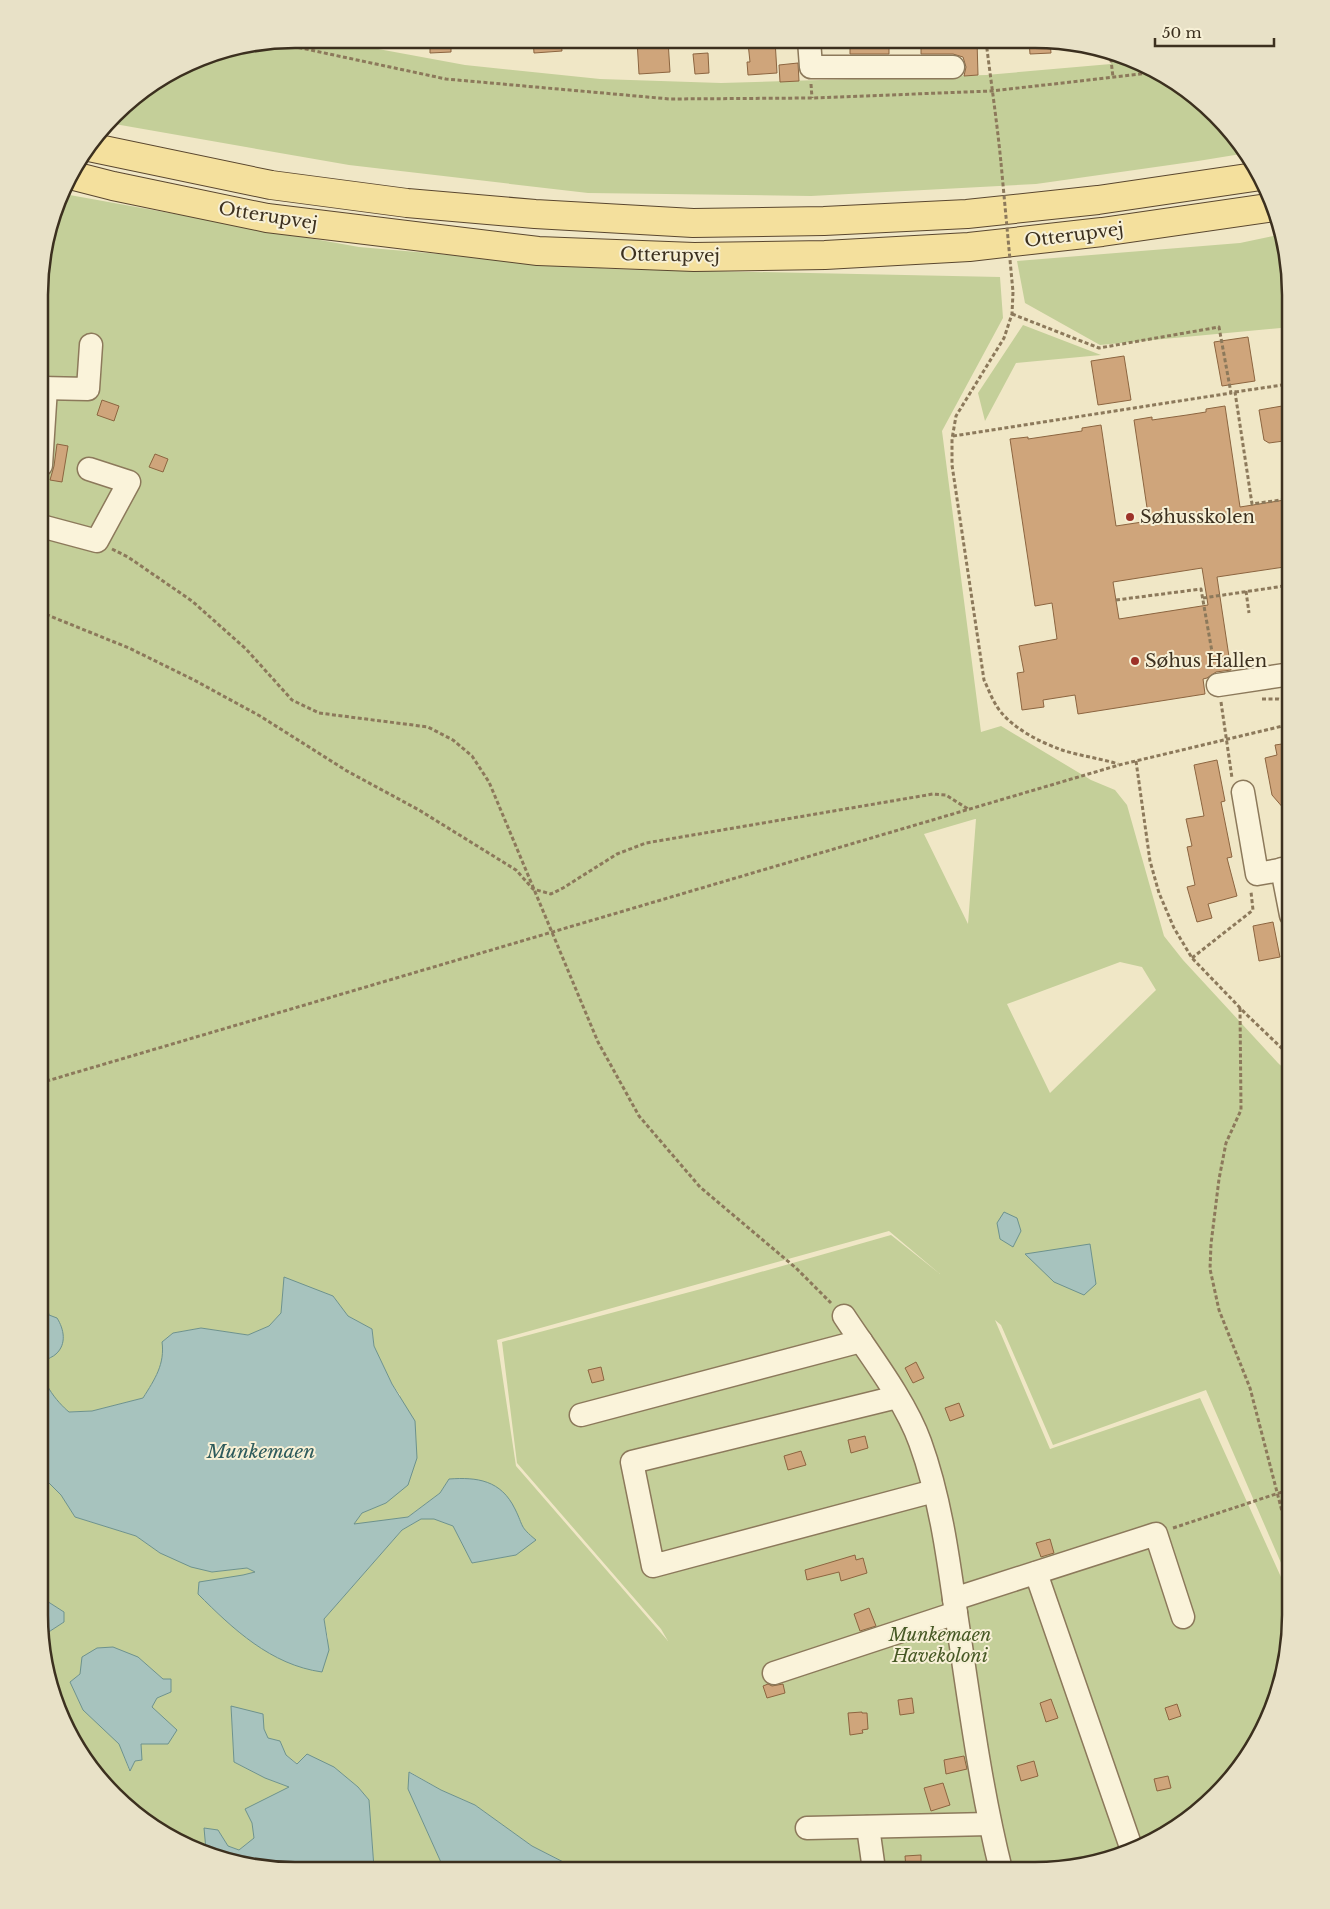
<svg xmlns="http://www.w3.org/2000/svg" width="1330" height="1909" font-family="'Libre Baskerville',serif">
<style>
.green{fill:#c4cf99;fill-rule:evenodd}
.water{fill:#a7c3be;stroke:#6d928d}
.building{fill:#cfa57b;stroke:#8c6540;fill-rule:evenodd}
.lines{fill:none;stroke-linecap:round;stroke-linejoin:round}
.minor-casing{stroke:#8c795b;stroke-width:25}
.major-casing{stroke:#5a472f;stroke-width:30}
.path{stroke:#8c795b;stroke-width:3;stroke-dasharray:4 2.5;stroke-linecap:butt}
.minor{stroke:#faf3da;stroke-width:22}
.major{stroke:#f4e09d;stroke-width:28}
.path-bridge{stroke:#8c795b;stroke-width:3;stroke-dasharray:4 2.5;stroke-linecap:butt}
.poi-dot{fill:#9d3228;stroke:#f7f0d6;stroke-width:2}
.labels{text-anchor:middle;dominant-baseline:central;stroke-width:4;stroke-linejoin:round;paint-order:stroke}
.street-label{font-size:18px;fill:#3c301f;stroke:#f7f0d6}
.poi-label{font-size:18px;fill:#3c301f;stroke:#f7f0d6;text-anchor:start}
.park-label{font-size:18px;font-style:italic;fill:#475925;stroke:#f7f0d6}
.water-label{font-size:19px;font-style:italic;fill:#2e5b5c;stroke:#f7f0d6}
.rim{fill:none;stroke:#3c301f;stroke-width:2.5}
</style>
<rect width="100%" height="100%" fill="#f0e7c6"/>
<!-- green -->
<g class="green">
<polygon points="295,39 324,39 465,65 600,79 721,83 986,75 1111,64 1110,52 1133,58 1191,91 1238,139 1247,153 1198,161 1036,184 811,196 588,193 349,165 109,123 126,102 212,52"/>
<path d="M64,194L359,247L612,269L1000,277L1003,318L942,431L981,732L1001,726L1091,780L1115,790L1127,805L1164,936L1183,960L1278,1063L1291,1075V1586L1206,1390L1053,1445L1001,1325L995,1320L1050,1449L1200,1398L1290,1597L1291,1632L1278,1697L1248,1757L1204,1807L1148,1844L1101,1862L1036,1870L577,1869L532,1846L475,1805L441,1790L410,1772L408,1789L444,1869L374,1868L369,1800L358,1787L334,1767L298,1764L286,1755L280,1741L268,1738L264,1729L231,1706L234,1762L265,1778L289,1787L252,1823L254,1838L239,1850L228,1846L218,1830L206,1849L214,1856L197,1851L139,1818L102,1783L65,1727L44,1665L41,1637L64,1622V1612L39,1596V1466L43,1469L48,1482L61,1495L75,1517L136,1536L160,1553L212,1572L247,1568L256,1572L243,1575L198,1594C233,1629 271,1665 322,1671L328,1639L324,1619L402,1530L421,1519H434L453,1526L472,1563L516,1555L522,1529L514,1507L449,1479L440,1493L408,1517L353,1525L362,1513L386,1503L400,1395L392,1384L374,1346L372,1329L348,1316L333,1296L284,1278L281,1313L269,1326L248,1335L201,1328L173,1333L163,1342C165,1364 155,1379 143,1398L92,1411L68,1412L54,1399L46,1384L43,1369L46,1360L56,1354L47,1304L39,1289L41,261ZM975,819H976L968,924L924,834ZM1120,962L1142,967L1156,990L1050,1093L1007,1004ZM889,1231L940,1274L891,1235L701,1289L502,1342L517,1463L661,1629L668,1641L516,1466L497,1340ZM138,1657L163,1679L171,1692L157,1698L152,1707L176,1730L141,1744L129,1770L119,1743L83,1710L70,1682L80,1674Z"/>
<polygon points="1283,234 1291,294 1291,327 1100,345 1025,303 1017,261 1240,243"/>
<polygon points="1023,325 1101,355 1016,363 985,421 978,393"/>
</g>
<!-- water -->
<g class="water">
<polygon points="1004,1212 1017,1218 1021,1231 1013,1247 1000,1239 997,1223"/>
<polygon points="1090,1244 1096,1284 1084,1295 1054,1282 1025,1254"/>
<path d="M284,1277L333,1296L348,1316L372,1329L374,1346L392,1384L415,1421L417,1458L408,1485L386,1503L362,1513L354,1524L408,1517L440,1493L449,1479C477,1477 501,1480 515,1509C524,1527 519,1526 536,1540L516,1555L472,1563L453,1526L434,1519H421L402,1530L324,1619L329,1650L322,1672C271,1665 233,1629 198,1594L199,1582L243,1575L255,1572L247,1568L212,1572L191,1567L160,1553L136,1536L75,1517L61,1495L48,1482L43,1469L39,1466V1289L47,1304L49,1315L57,1318C64,1329 67,1344 56,1354C53,1357 48,1358 46,1361C35,1377 58,1403 69,1412L92,1411L143,1398C155,1379 165,1364 162,1342L173,1333L201,1328L248,1335L269,1326L281,1313Z"/>
<polygon points="39,1596 64,1612 64,1622 41,1637"/>
<polygon points="113,1647 138,1657 163,1679 171,1679 171,1692 157,1698 152,1707 177,1730 168,1744 141,1744 142,1760 135,1761 130,1771 119,1744 83,1710 70,1682 80,1674 82,1657 97,1648"/>
<path d="M231,1706L263,1714L264,1729L268,1738L280,1741L286,1755L297,1764L307,1754L334,1767L358,1787L369,1800L374,1868C328,1868 243,1876 206,1850L204,1828L218,1830L228,1846L239,1850L254,1838L252,1823L245,1809L289,1787L265,1778L234,1762Z"/>
<polygon points="409,1772 441,1790 475,1805 532,1846 577,1869 444,1869 408,1789"/>
</g>
<!-- building -->
<g class="building">
<polygon points="430,39 451,39 451,52 430,53"/>
<polygon points="533,39 561,40 562,51 534,53"/>
<polygon points="637,40 668,40 670,72 639,74"/>
<polygon points="754,40 775,40 777,73 748,75 747,62 750,62 748,43 754,42"/>
<polygon points="950,41 977,41 978,75 964,76 966,67 963,57 953,54 921,54 921,42"/>
<polygon points="1029,41 1050,41 1051,53 1030,54"/>
<polygon points="889,42 889,54 850,54 850,44"/>
<polygon points="708,53 709,73 695,74 693,54"/>
<polygon points="798,63 799,81 780,82 779,65"/>
<polygon points="1248,337 1255,381 1222,386 1214,342"/>
<polygon points="1124,356 1131,400 1098,405 1091,361"/>
<polygon points="102,400 119,406 114,421 97,415"/>
<polygon points="1288,405 1291,424 1291,440 1269,443 1264,440 1259,410"/>
<path d="M1225,406L1240,507L1291,499V566L1217,577L1231,670L1216,672L1207,678L1203,679L1205,694L1078,714L1075,695L1043,700L1044,707L1022,710L1017,673L1024,672L1019,646L1057,639L1052,603L1035,606L1010,439L1028,437V439L1082,431V428L1101,425L1116,526L1149,521L1134,420L1152,417V420L1187,415L1206,412V409ZM1202,568L1208,605L1119,619L1113,582Z"/>
<polygon points="57,444 68,446 62,482 50,480 54,466"/>
<polygon points="155,454 168,459 163,472 149,467"/>
<polygon points="1289,743 1291,755 1291,817 1272,795 1265,758 1277,755 1275,745"/>
<polygon points="1217,760 1225,801 1221,802 1232,857 1227,858 1237,896 1208,904 1212,918 1197,922 1187,887 1195,885 1187,847 1192,846 1186,819 1204,816 1194,765"/>
<polygon points="1273,922 1280,957 1259,961 1253,926"/>
<polygon points="916,1362 924,1378 913,1383 905,1368"/>
<polygon points="601,1367 604,1380 592,1383 588,1370"/>
<polygon points="959,1403 964,1416 950,1421 945,1408"/>
<polygon points="865,1436 868,1448 851,1453 848,1440"/>
<polygon points="801,1451 806,1465 788,1470 784,1456"/>
<polygon points="1050,1539 1054,1553 1041,1557 1036,1543"/>
<polygon points="855,1555 856,1560 863,1558 867,1573 841,1581 839,1572 807,1580 805,1570"/>
<polygon points="869,1608 876,1626 860,1631 854,1614"/>
<polygon points="768,1684 772,1686 783,1684 785,1693 767,1698 763,1686"/>
<polygon points="912,1698 914,1713 900,1715 898,1700"/>
<polygon points="1051,1699 1058,1718 1046,1722 1040,1703"/>
<polygon points="1177,1704 1181,1716 1169,1720 1165,1708"/>
<polygon points="862,1712 862,1713 867,1713 868,1729 862,1730 863,1733 850,1735 848,1713"/>
<polygon points="964,1756 967,1769 946,1774 944,1760"/>
<polygon points="1034,1761 1038,1776 1021,1781 1017,1766"/>
<polygon points="1168,1776 1171,1788 1157,1791 1154,1779"/>
<polygon points="943,1783 950,1805 931,1811 924,1788"/>
<polygon points="921,1855 921,1867 906,1868 905,1856"/>
</g>
<g class="lines">
<!-- minor casing -->
<g class="minor-casing">
<g id="minor">
<polyline points="809,40 811,67 953,67"/>
<polyline points="41,388 88,389 91,345"/>
<polyline points="41,465 46,388"/>
<polyline points="41,526 97,541 129,482 89,469"/>
<polyline points="1218,685 1291,674"/>
<polyline points="1243,792 1257,874 1291,868"/>
<polyline points="1282,869 1291,915"/>
<path d="M844,1316C869,1354 905,1400 920,1442C940,1497 948,1556 956,1613C969,1698 980,1786 1001,1870"/>
<polyline points="897,1397 632,1462 653,1566 934,1491"/>
<polyline points="581,1415 861,1341"/>
<polyline points="1036,1573 1132,1850"/>
<polyline points="954,1599 1156,1534 1183,1617"/>
<polyline points="774,1673 956,1613"/>
<polyline points="868,1827 874,1870"/>
<polyline points="807,1828 990,1824"/>
</g>
</g>
<!-- major casing -->
<g class="major-casing">
<g id="major">
<polyline points="89,147 271,185 407,203 535,214 693,223 824,221 967,214 1098,200 1261,176"/>
<polyline points="70,175 113,186 267,218 538,251 694,257 825,255 969,247 1102,232 1275,207"/>
</g>
</g>
<!-- path -->
<g class="path">
<path d="M986,41C991,82 997,122 1001,163"/>
<polyline points="273,42 446,79 670,99 812,98 992,91 1158,72"/>
<polyline points="1110,52 1113,77"/>
<polyline points="811,84 812,98"/>
<path d="M1013,292L1012,314L1004,338L956,416L952,439V465L984,680C988,688 991,697 996,705C1008,726 1039,742 1062,750C1080,756 1099,758 1118,764"/>
<path d="M1012,314L1099,348L1219,327L1231,393L1235,392L1252,504L1288,499C1285,483 1283,468 1291,454"/>
<polyline points="1235,392 1289,384 1291,391"/>
<polyline points="953,436 1231,393"/>
<polyline points="112,549 128,557 192,601 246,649 292,700 319,713 428,727 453,740 472,756 489,782 598,1042 639,1116 700,1187 796,1268 831,1303"/>
<polyline points="1286,586 1289,608"/>
<polyline points="1246,591 1249,613"/>
<polyline points="1203,598 1291,585"/>
<polyline points="1116,600 1201,589 1215,669"/>
<polyline points="40,612 129,648 194,680 260,716 347,771 419,810 516,870 533,889 551,894 563,888 617,854 646,843 933,794 946,795 968,809"/>
<polyline points="1262,699 1278,699 1291,703"/>
<polyline points="1221,702 1232,778"/>
<polyline points="1136,761 1150,861 1159,893 1174,928 1192,958 1247,1015 1291,1057"/>
<polyline points="1192,958 1253,910 1251,892"/>
<polyline points="1240,1008 1241,1110 1226,1143 1219,1179 1211,1244 1210,1269 1219,1310 1250,1388 1291,1546"/>
<polyline points="40,1083 1119,765 1291,724"/>
<polyline points="1173,1528 1291,1489"/>
</g>
<!-- minor -->
<use href="#minor" class="minor"/>
<!-- major -->
<use href="#major" class="major"/>
<!-- path-bridge -->
<polyline class="path-bridge" points="1001,163 1013,292"/>
</g>
<!-- markers -->
<g class="poi-dot">
<circle cx="1130" cy="517" r="5"/>
<circle cx="1135" cy="661" r="5"/>
</g>
<g class="labels">
<!-- street labels -->
<g class="street-label">
<text transform="translate(268 216) rotate(9)">Otterupvej</text>
<text transform="translate(1074 235) rotate(-7)">Otterupvej</text>
<text transform="translate(670 255) rotate(1)">Otterupvej</text>
</g>
<!-- poi labels -->
<g class="poi-label">
<text x="1140" y="517">Søhusskolen</text>
<text x="1145" y="661">Søhus Hallen</text>
</g>
<!-- park labels -->
<g class="park-label">
<text x="940" y="1635">Munkemaen<tspan x="940" dy="21">Havekoloni</tspan></text>
</g>
<!-- water labels -->
<g class="water-label">
<text x="261" y="1451">Munkemaen</text>
</g>
</g>
<!-- crop -->
<path d="M0 0H1330V1909H0ZM295 48H1035A247 247 0 0 1 1282 295V1615A247 247 0 0 1 1035 1862H295A247 247 0 0 1 48 1615V295A247 247 0 0 1 295 48Z" fill="#e8e1c7" fill-rule="evenodd"/>
<path class="rim" d="M295 48H1035A247 247 0 0 1 1282 295V1615A247 247 0 0 1 1035 1862H295A247 247 0 0 1 48 1615V295A247 247 0 0 1 295 48Z"/>
<!-- scale -->
<path d="M1155 38v8h119v-8" fill="none" stroke="#3c301f" stroke-width="2.5"/>
<text x="1162" y="38" font-size="15" fill="#3c301f" stroke="#f7f0d6" stroke-width="4" paint-order="stroke">50 m</text>
</svg>
